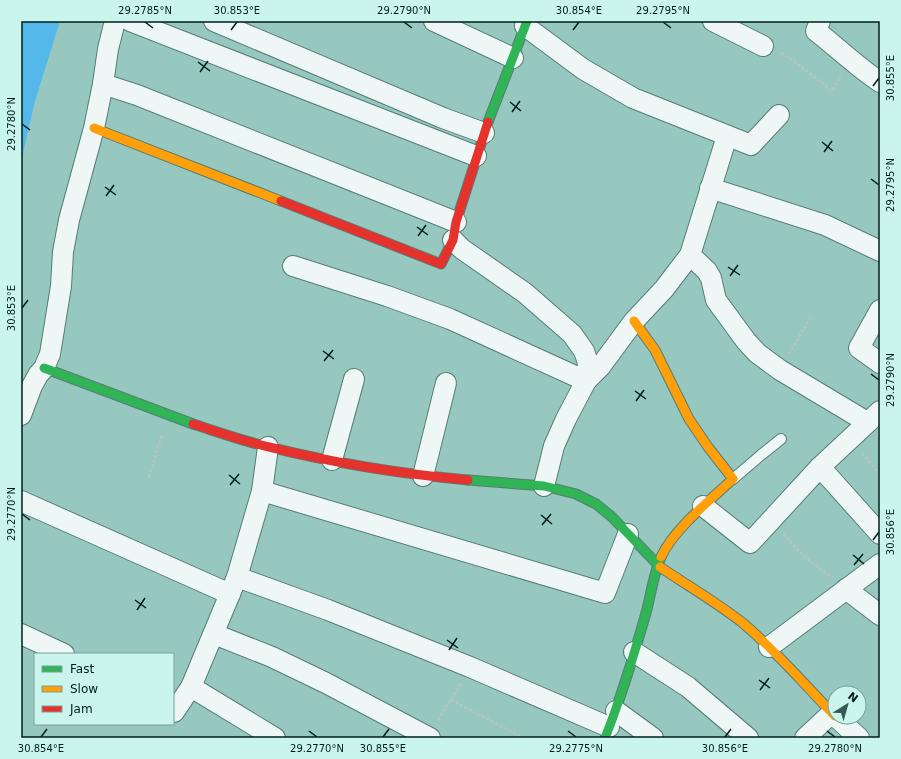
<svg xmlns="http://www.w3.org/2000/svg" width="901" height="759" font-family="'DejaVu Sans',sans-serif">
<style>
.water{fill:#54b8eb}
.lines{fill:none;stroke-linecap:round;stroke-linejoin:round}
.lane-casing{stroke:#567d77;stroke-width:12}
.street-casing{stroke:#567d77;stroke-width:22}
.fast-casing{stroke:#567d77;stroke-width:11}
.slow-casing{stroke:#567d77;stroke-width:11}
.jam-casing{stroke:#567d77;stroke-width:11}
.path{stroke:#b5c4c2;stroke-width:2.5;stroke-dasharray:3 2;stroke-linecap:butt}
.lane{stroke:#eff7f6;stroke-width:10}
.street{stroke:#eff7f6;stroke-width:20}
.fast{stroke:#30b455;stroke-width:9}
.slow{stroke:#ff9f0a;stroke-width:9}
.jam{stroke:#e5322d;stroke-width:9}
.ticks{fill:none;stroke:#011e1a;stroke-width:1.5}
.neatline{fill:none;stroke:#011e1a;stroke-width:1.5}
.ticks-label{font-size:10px;text-anchor:middle;fill:#011e1a}
</style>
<rect width="100%" height="100%" fill="#96c8c0"/>
<!-- water -->
<polygon class="water" points="21,21 60,21 35,101 21,162"/>
<g class="lines">
<!-- lane casing -->
<g class="lane-casing">
<polyline id="lane" points="733,479 761,455 781,439"/>
</g>
<!-- street casing -->
<g class="street-casing">
<g id="street">
<polyline points="130,21 476,156"/>
<polyline points="214,21 443,118 484,133"/>
<polyline points="434,21 513,58"/>
<polyline points="713,21 763,46"/>
<path d="M820,21L816,31C838,48 857,67 880,82"/>
<polyline points="525,26 583,69 633,98 751,145 779,115"/>
<polyline points="103,84 137,95 456,222"/>
<polyline points="710,188 825,225 880,251"/>
<polyline points="453,240 462,249 525,293 572,334 584,351 588,363 586,381"/>
<polyline points="690,255 707,271 711,278 716,300 746,341 757,353 780,370 867,422"/>
<polyline points="293,266 387,296 450,319 586,381"/>
<polyline points="880,310 859,348 880,363"/>
<polyline points="21,415 32,386 38,375 44,368 50,354 61,286 63,252 69,220 94,128 103,84 108,49 115,21"/>
<polyline points="332,460 354,379"/>
<polyline points="820,467 880,534"/>
<polyline points="423,476 446,383"/>
<polyline points="544,486 554,446 566,419 586,381 600,367 634,321 664,289 690,255 727,136"/>
<polyline points="262,491 605,593 628,534"/>
<polyline points="21,501 230,594"/>
<polyline points="703,506 750,543 820,467 880,411"/>
<polyline points="237,577 328,610 470,667 609,727"/>
<polyline points="846,589 880,615"/>
<polyline points="21,634 64,654"/>
<polyline points="214,634 272,657 326,683 430,738"/>
<polyline points="769,647 880,564"/>
<polyline points="634,652 688,687 748,738"/>
<polyline points="191,687 275,738"/>
<polyline points="616,711 653,738"/>
<polyline points="173,712 174,712 191,687 237,577 262,491 268,447"/>
<polyline points="836,717 859,738"/>
<polyline points="805,738 832,713"/>
</g>
</g>
<!-- fast casing -->
<g class="fast-casing">
<g id="fast">
<polyline points="488,122 527,21"/>
<polyline points="44,368 193,424"/>
<polyline points="468,480 544,486 576,494 596,504 612,517 660,567"/>
<path d="M605,738C621,698 634,655 646,613C651,595 653,575 661,557"/>
</g>
</g>
<!-- slow casing -->
<g class="slow-casing">
<g id="slow">
<polyline points="94,128 281,201"/>
<path d="M634,321L655,350L689,419L708,447L733,479C711,499 673,530 661,557"/>
<path d="M660,567C688,586 718,603 744,624C777,652 805,685 835,716"/>
</g>
</g>
<!-- jam casing -->
<g class="jam-casing">
<g id="jam">
<polyline points="281,201 441,264 453,240 456,222 488,122"/>
<path d="M193,424C218,432 243,441 269,447C334,463 402,474 468,480"/>
</g>
</g>
<!-- path -->
<g class="path">
<polyline points="781,53 795,62 832,91 841,76"/>
<polyline points="789,354 811,316"/>
<polyline points="862,453 880,475"/>
<polyline points="149,477 162,434"/>
<polyline points="783,534 804,556 832,578"/>
<polyline points="451,700 524,738"/>
<polyline points="438,720 461,684"/>
</g>
<!-- lane -->
<use href="#lane" class="lane"/>
<!-- street -->
<use href="#street" class="street"/>
<!-- fast -->
<use href="#fast" class="fast"/>
<!-- slow -->
<use href="#slow" class="slow"/>
<!-- jam -->
<use href="#jam" class="jam"/>
</g>
<!-- ticks -->
<path class="ticks" d="M145,22L153,28M404,22L412,28M663,22L671,28M231,30L237,22M573,30L579,22M198,62L210,71M200,72L208,61M873,86L879,78M510,102L521,111M512,112L520,101M22,124L30,130M822,142L833,151M824,152L832,141M871,179L879,185M105,187L116,195M106,196L114,185M417,227L428,235M418,236L426,225M728,267L740,275M730,276L738,265M22,308L28,300M323,351L334,359M324,361L333,350M871,374L879,380M635,391L646,399M636,401L644,390M229,475L240,484M230,485L239,474M22,514L30,520M541,515L552,524M542,525L551,514M873,540L879,532M853,555L864,564M854,565L863,554M135,600L146,608M137,610L145,598M447,640L458,648M449,650L457,638M759,680L770,688M760,690L769,678M309,731L317,737M568,731L576,737M827,731L835,737M41,737L47,729M383,737L389,729M725,737L731,729"/>
<!-- border -->
<rect width="901" height="759" fill="none" stroke="#c9f5ec" stroke-width="44"/>
<!-- legend -->
<rect x="34" y="653" width="140" height="72" fill="#c9f5ec" stroke="#799f98"/>
<rect x="42" y="666" width="20" height="6" fill="#30b455" stroke="#799f98"/>
<text x="70" y="673" font-size="12" fill="#011e1a">Fast</text>
<rect x="42" y="686" width="20" height="6" fill="#ff9f0a" stroke="#799f98"/>
<text x="70" y="693" font-size="12" fill="#011e1a">Slow</text>
<rect x="42" y="706" width="20" height="6" fill="#e5322d" stroke="#799f98"/>
<text x="70" y="713" font-size="12" fill="#011e1a">Jam</text>
<!-- north arrow -->
<g transform="translate(847 705) rotate(37)"><circle r="19" fill="#c9f5ec" stroke="#799f98"/>
<path d="M0-3L7 15L0 10L-7 15Z" fill="#355a54"/>
<text y="-6" font-size="11" font-weight="bold" text-anchor="middle" fill="#011e1a">N</text>
</g>
<rect x="22" y="22" width="857" height="715" class="neatline"/>
<g class="ticks-label">
<text x="145" y="14">29.2785°N</text>
<text x="237" y="14">30.853°E</text>
<text x="404" y="14">29.2790°N</text>
<text x="579" y="14">30.854°E</text>
<text x="663" y="14">29.2795°N</text>
<text transform="translate(890 78) rotate(-90)" y="4">30.855°E</text>
<text transform="translate(11 124) rotate(-90)" y="4">29.2780°N</text>
<text transform="translate(890 185) rotate(-90)" y="4">29.2795°N</text>
<text transform="translate(11 308) rotate(-90)" y="4">30.853°E</text>
<text transform="translate(890 380) rotate(-90)" y="4">29.2790°N</text>
<text transform="translate(11 514) rotate(-90)" y="4">29.2770°N</text>
<text transform="translate(890 532) rotate(-90)" y="4">30.856°E</text>
<text x="41" y="752">30.854°E</text>
<text x="317" y="752">29.2770°N</text>
<text x="383" y="752">30.855°E</text>
<text x="576" y="752">29.2775°N</text>
<text x="725" y="752">30.856°E</text>
<text x="835" y="752">29.2780°N</text>
</g>
</svg>
